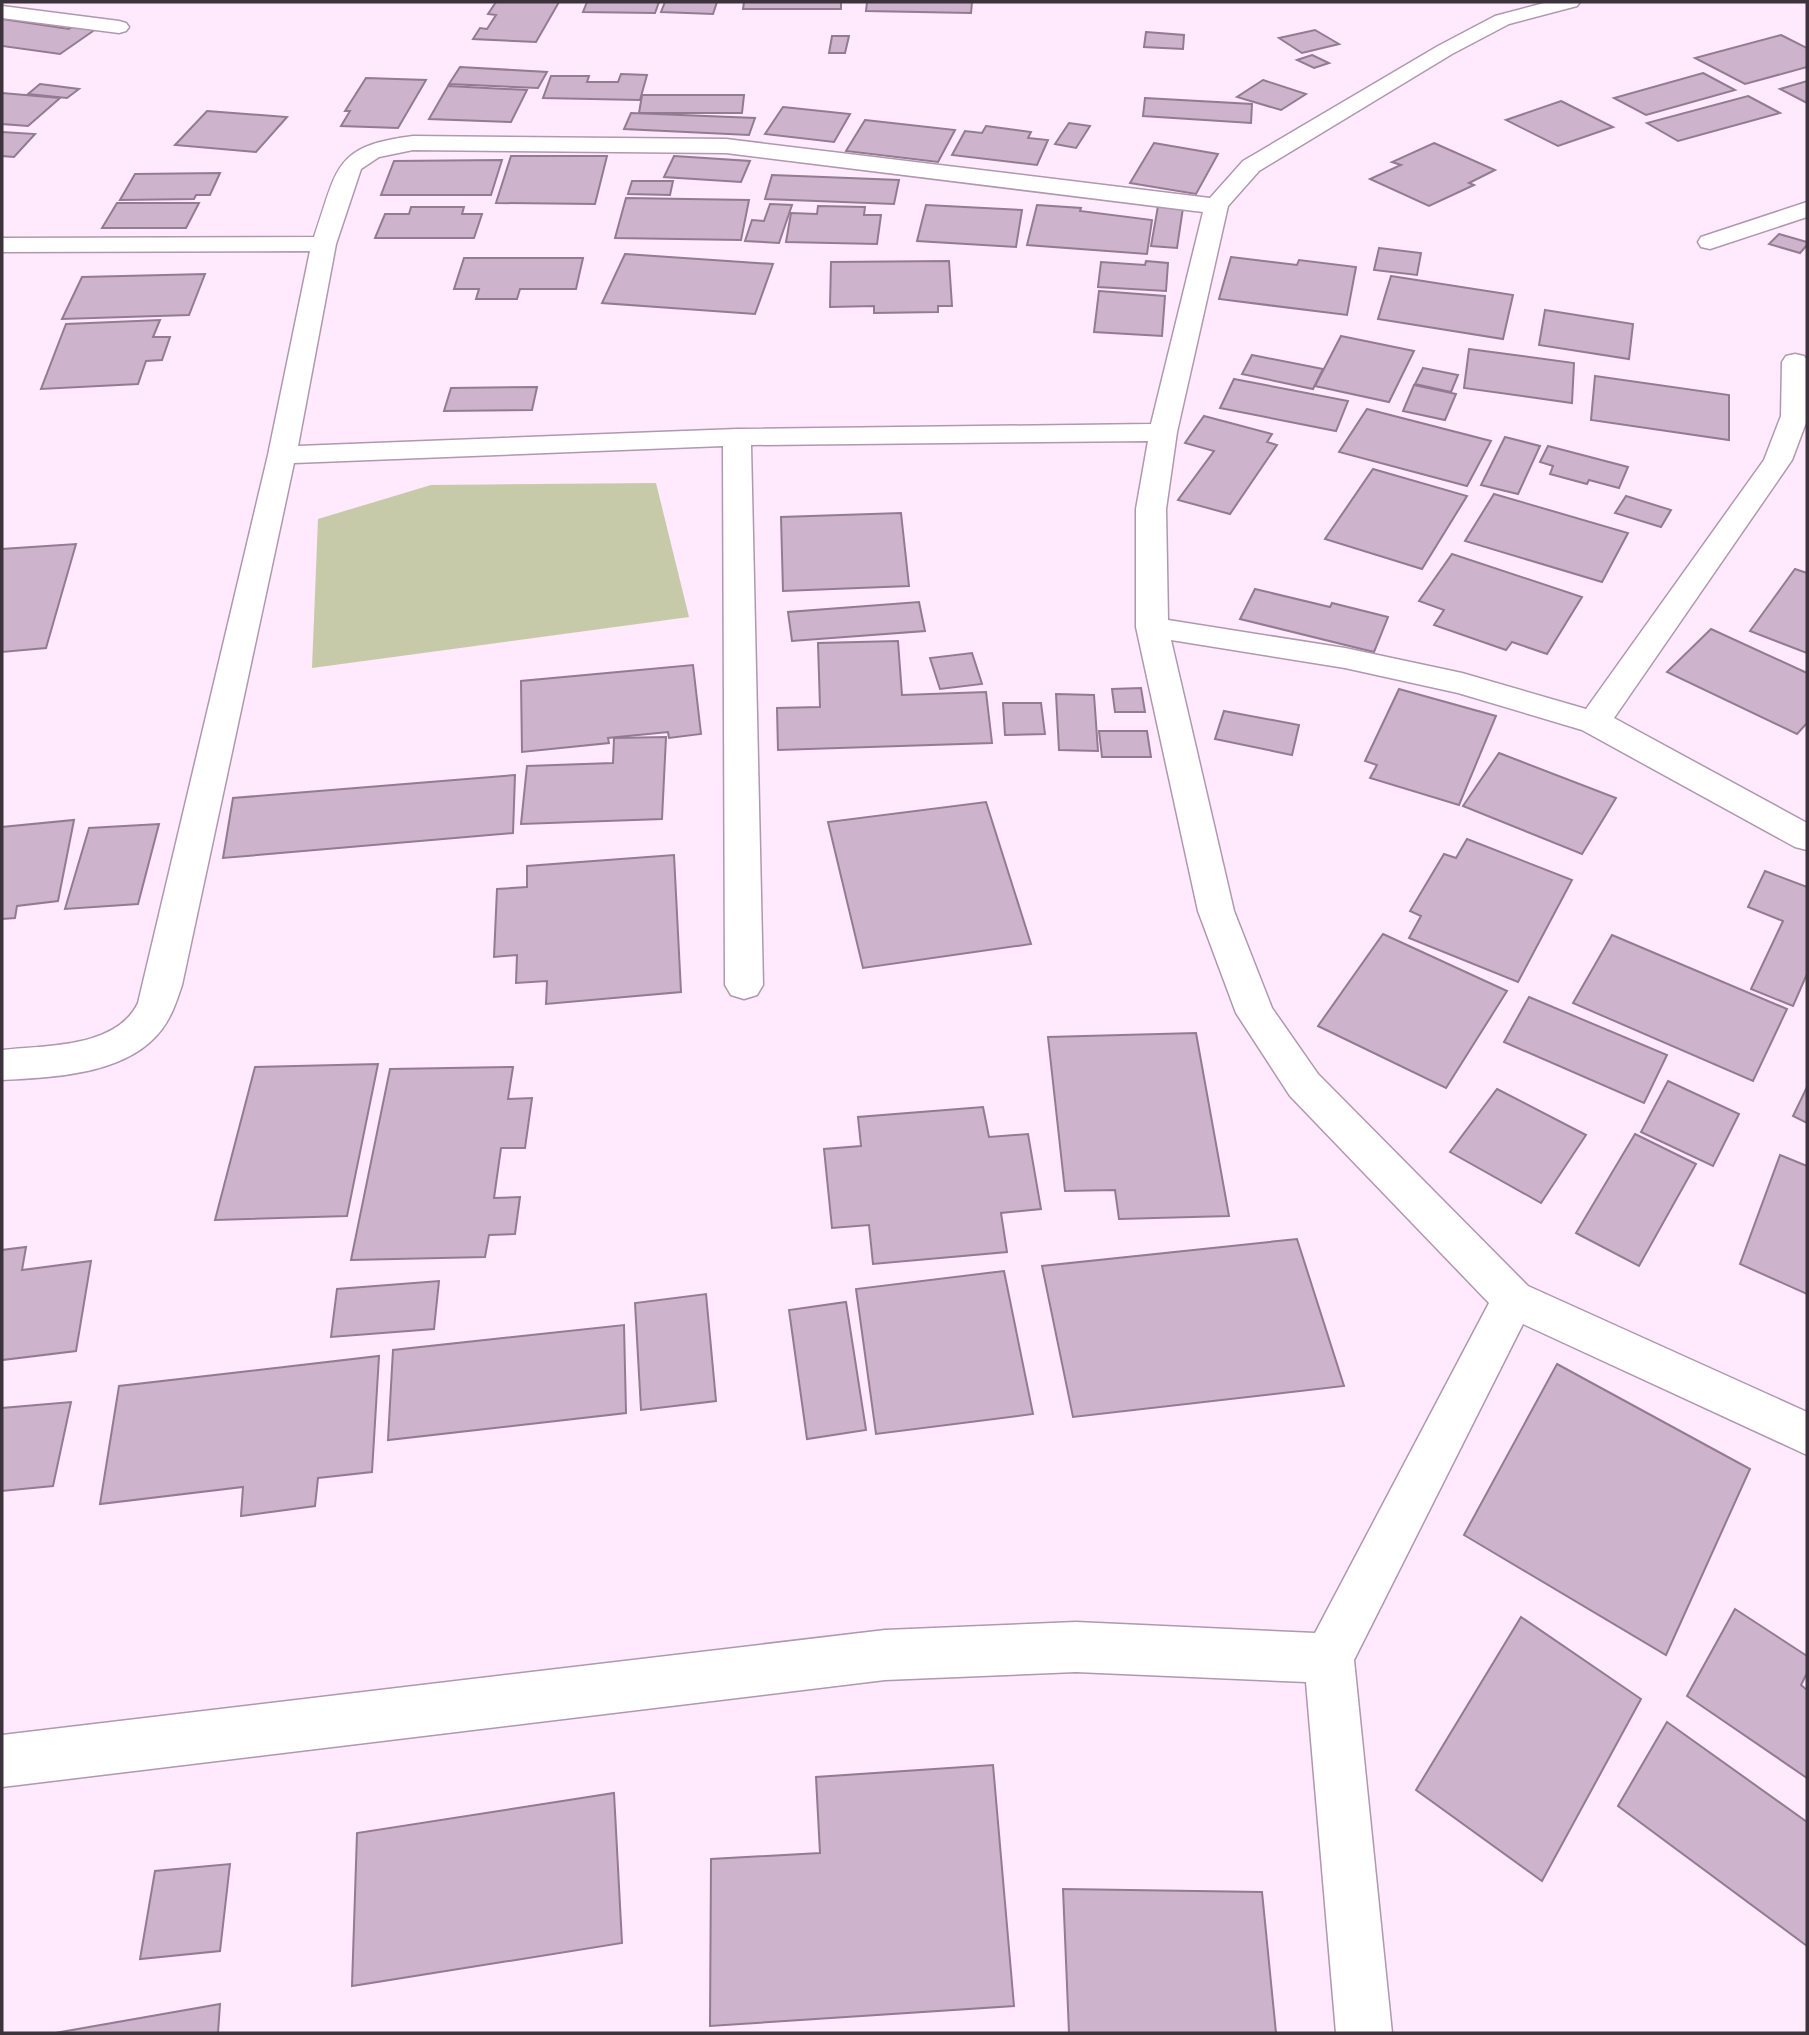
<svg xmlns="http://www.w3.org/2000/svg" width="1809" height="2035" font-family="'Source Sans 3',sans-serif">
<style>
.green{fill:#c7caa8}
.building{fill:#cdb4cc;stroke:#937b92;stroke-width:2}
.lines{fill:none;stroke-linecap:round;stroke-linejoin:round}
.minor-casing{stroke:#b098af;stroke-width:3}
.minor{fill:#fff;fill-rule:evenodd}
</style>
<rect width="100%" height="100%" fill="#fee9fd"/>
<!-- green -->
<polygon class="green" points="656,483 689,617 312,668 318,519 431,485"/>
<!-- building -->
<g class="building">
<polygon points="496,2 559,2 536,42 473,39 480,28 487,29 496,15 488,14"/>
<polygon points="587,2 659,2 655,13 583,12"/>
<polygon points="665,2 717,2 713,14 661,12"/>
<polygon points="744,2 841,2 841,9 743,9"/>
<polygon points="867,2 972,2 971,13 866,11"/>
<polygon points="2,19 69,29 73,26 96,29 60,54 2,46"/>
<polygon points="1315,30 1339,44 1302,53 1279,38"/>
<polygon points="1146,32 1184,35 1183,49 1144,47"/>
<polygon points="1781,35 1807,48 1807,67 1745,84 1695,58"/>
<polygon points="832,36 849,36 845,53 829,53"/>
<polygon points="1312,55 1329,63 1314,68 1297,60"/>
<polygon points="460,67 547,72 538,88 449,84"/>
<polygon points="1703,73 1735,90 1646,115 1614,98"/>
<polygon points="621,74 647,75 640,100 543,98 551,76 589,76 587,82 618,82"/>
<polygon points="366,78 426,80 398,128 341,126 350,111 345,111"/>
<polygon points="1263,80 1306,94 1281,110 1237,97"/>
<polygon points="1807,81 1807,103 1780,89"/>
<polygon points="40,84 79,89 67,98 28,94"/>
<polygon points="448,86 527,90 511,122 429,119"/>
<polygon points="2,93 60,98 28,126 2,124"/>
<polygon points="642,95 744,95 742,113 639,113"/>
<polygon points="1748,96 1780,113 1678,141 1647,123"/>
<polygon points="1145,98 1252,104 1251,123 1143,116"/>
<polygon points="1561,101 1613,127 1558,146 1506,120"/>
<polygon points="783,107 850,114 834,142 765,134"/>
<polygon points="207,111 287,117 256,152 175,145"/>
<polygon points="631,113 755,118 749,135 624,129"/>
<polygon points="865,120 955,130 938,162 846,151"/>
<polygon points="1069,123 1090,126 1076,148 1055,144"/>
<polygon points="986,126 1031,132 1028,138 1048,140 1037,165 952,155 965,131 982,133"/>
<polygon points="2,132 35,134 14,157 2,156"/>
<polygon points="1154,143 1218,154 1196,194 1130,183"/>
<polygon points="1434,143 1495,170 1469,183 1474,185 1429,206 1370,179 1401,165 1392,162"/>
<polygon points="511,156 607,156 595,204 496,203"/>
<polygon points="674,156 750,161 741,182 664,177"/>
<polygon points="502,160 491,195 381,195 394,161"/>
<polygon points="220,173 210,195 196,195 194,199 120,200 135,174"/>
<polygon points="772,175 899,180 894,204 765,199"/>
<polygon points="632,181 673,181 670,195 628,194"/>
<polygon points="626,198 749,200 741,240 615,238"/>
<polygon points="117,203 199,203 186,228 102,228"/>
<polygon points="770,204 792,205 779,243 745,241 752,220 764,221"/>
<polygon points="926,205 1022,210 1016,247 917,241"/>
<polygon points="1037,205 1081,208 1080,211 1152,220 1147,254 1027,245"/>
<polygon points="818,206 865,207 864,215 881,215 877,244 786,242 791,213 817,214"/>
<polygon points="1158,206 1183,208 1177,248 1151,246"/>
<polygon points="411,207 464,207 462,214 482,214 474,238 375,238 385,214 409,214"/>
<polygon points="1779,234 1807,242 1807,245 1800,253 1769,244"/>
<polygon points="1379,248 1421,253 1417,275 1374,270"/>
<polygon points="625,254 773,264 755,314 602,303"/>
<polygon points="1231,257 1297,265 1299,260 1356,267 1347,315 1219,299"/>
<polygon points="464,258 583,258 576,289 520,289 517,299 476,299 479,289 454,289"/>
<polygon points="949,261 952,306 938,306 938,312 874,313 874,306 830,307 831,262"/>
<polygon points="1146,261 1168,263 1166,291 1098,287 1101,262 1145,265"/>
<polygon points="205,274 189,315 62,319 82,277"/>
<polygon points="1391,276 1513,295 1503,339 1378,319"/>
<polygon points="1099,291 1165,296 1162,336 1094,332"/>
<polygon points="1545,310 1633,324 1629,359 1539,345"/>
<polygon points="160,320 153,337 170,337 162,360 146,361 138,384 41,389 66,324"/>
<polygon points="1341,336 1414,351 1389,402 1315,386"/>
<polygon points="1469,349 1574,363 1572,403 1464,388"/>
<polygon points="1252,355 1323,369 1313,389 1242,374"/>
<polygon points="1423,368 1458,375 1451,392 1415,384"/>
<polygon points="1595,376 1729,395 1729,440 1591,420"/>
<polygon points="1234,379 1348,401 1336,431 1220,408"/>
<polygon points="1414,385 1456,394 1445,420 1403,411"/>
<polygon points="537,387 532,410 444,411 451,388"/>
<polygon points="1367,409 1491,441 1467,486 1339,452"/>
<polygon points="1204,416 1272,434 1267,442 1277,445 1230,514 1178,500 1214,451 1185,443"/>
<polygon points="1505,437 1540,446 1518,494 1481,485"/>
<polygon points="1548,446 1628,467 1619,488 1589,480 1587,484 1550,474 1553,466 1540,462"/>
<polygon points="1373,469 1467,496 1422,569 1325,539"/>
<polygon points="1494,494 1628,533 1602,582 1465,541"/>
<polygon points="1626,496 1671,510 1661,527 1615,513"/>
<polygon points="901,513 909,586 783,591 781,517"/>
<polygon points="76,544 46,648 2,652 2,549"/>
<polygon points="1452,554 1582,597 1547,654 1512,642 1506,650 1434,625 1444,610 1419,601"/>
<polygon points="1795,569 1807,573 1807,653 1750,631"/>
<polygon points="1255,589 1330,607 1332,603 1388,617 1374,652 1240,619"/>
<polygon points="919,602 925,631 792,641 788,612"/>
<polygon points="1711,629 1807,673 1807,723 1797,734 1667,672"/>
<polygon points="898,641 902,695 986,692 992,743 778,750 777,708 820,707 818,643"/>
<polygon points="972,653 982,684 940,689 930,658"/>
<polygon points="693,665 701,734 669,738 668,732 608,738 609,743 522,752 521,681"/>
<polygon points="1141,688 1145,712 1115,712 1112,689"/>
<polygon points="1399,689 1496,716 1459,805 1370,778 1377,765 1365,761"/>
<polygon points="1056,694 1094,695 1098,751 1059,750"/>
<polygon points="1003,703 1041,703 1045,734 1005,735"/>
<polygon points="1224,711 1299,725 1292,755 1215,739"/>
<polygon points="1099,731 1147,731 1151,757 1102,757"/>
<polygon points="666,737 662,819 521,824 527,766 613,763 614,738"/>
<polygon points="1499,753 1616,798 1582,854 1463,806"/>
<polygon points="515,775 513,833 223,858 233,798"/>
<polygon points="986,802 1031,944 863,968 828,822"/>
<polygon points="74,820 58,901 17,906 15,918 2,919 2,827"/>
<polygon points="159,824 138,904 65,909 89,828"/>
<polygon points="1467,839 1572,880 1518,982 1409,938 1421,916 1410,911 1444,854 1456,858"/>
<polygon points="674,855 681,992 546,1004 547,981 516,983 517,955 494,957 497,889 527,887 527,866"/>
<polygon points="1765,871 1807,887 1807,974 1793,1006 1751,989 1783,921 1748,907"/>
<polygon points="1383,934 1507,991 1446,1088 1318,1026"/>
<polygon points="1612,935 1787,1009 1753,1081 1573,1003"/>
<polygon points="1529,997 1667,1055 1644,1103 1504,1042"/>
<polygon points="1196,1033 1229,1216 1119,1219 1115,1190 1065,1191 1048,1037"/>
<polygon points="378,1064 347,1216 215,1220 255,1067"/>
<polygon points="513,1067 508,1099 532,1098 525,1148 501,1148 494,1198 520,1197 515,1234 489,1235 485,1257 351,1260 390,1069"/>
<polygon points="1668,1081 1739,1114 1713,1166 1641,1132"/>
<polygon points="1807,1087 1807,1123 1793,1116"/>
<polygon points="1497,1089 1586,1135 1541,1203 1450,1152"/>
<polygon points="983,1107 989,1137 1028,1134 1041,1209 1001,1213 1007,1252 873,1264 869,1225 832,1228 824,1149 861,1146 858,1117"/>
<polygon points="1635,1134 1696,1164 1639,1266 1576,1233"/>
<polygon points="1780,1155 1807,1166 1807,1294 1740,1264"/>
<polygon points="1297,1239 1344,1386 1073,1417 1042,1266"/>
<polygon points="26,1247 22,1270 91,1261 76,1351 2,1360 2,1250"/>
<polygon points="1004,1271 1033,1414 876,1434 856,1289"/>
<polygon points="439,1281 434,1329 331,1337 337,1289"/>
<polygon points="706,1294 716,1401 641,1410 635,1303"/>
<polygon points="846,1302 866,1430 807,1439 789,1310"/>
<polygon points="624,1325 626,1413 388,1440 393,1350"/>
<polygon points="379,1356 372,1472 318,1478 315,1506 241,1516 243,1487 100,1504 119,1386"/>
<polygon points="1557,1364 1750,1469 1666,1655 1464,1535"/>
<polygon points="71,1402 53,1486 2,1491 2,1408"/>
<polygon points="1735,1609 1807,1656 1807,1673 1801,1685 1807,1690 1807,1778 1687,1696"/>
<polygon points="1521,1617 1641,1699 1542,1881 1416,1790"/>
<polygon points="1667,1722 1807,1822 1807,1946 1618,1806"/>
<polygon points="993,1765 1014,2006 710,2026 711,1859 820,1853 816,1777"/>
<polygon points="614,1793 622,1943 352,1986 357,1833"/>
<polygon points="230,1864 220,1951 140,1959 155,1871"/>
<polygon points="1063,1889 1262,1892 1276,2033 1069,2033"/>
<polygon points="220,2004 218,2033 55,2033"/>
</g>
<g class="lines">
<!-- minor casing -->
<g class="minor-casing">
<g id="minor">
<path d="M1548,2H1580L1577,6L1509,24L1452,54L1259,171L1228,206L1177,432L1166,509L1168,620L1345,648L1462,673L1586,709L1764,460L1781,416L1782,362L1786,356L1795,354L1804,356L1807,360V420L1792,460L1614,718L1807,823V850L1795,847L1582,730L1458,693L1345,668L1171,640L1234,911L1272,1008L1318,1074L1528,1286L1807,1412V1455L1523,1324L1354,1660L1392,2033H1336L1306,1682L1076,1672L885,1680L2,1787V1735L885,1630L1076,1622L1315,1633L1489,1303L1290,1096L1236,1013L1198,911L1136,627V509L1148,441L751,445L763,985L757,995L744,999L731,995L725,985L723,446L294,463L182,985C177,1000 172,1016 162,1029C128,1075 54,1077 2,1080V1050C44,1045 116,1049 138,1003L268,455L310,251L2,252V238L314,237C338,168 333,146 413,136L726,139L1210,198L1243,161L1438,46L1495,16ZM413,150L726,153L1203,212L1151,424L737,429L298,446L336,244L361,169L379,157Z"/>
<polygon points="2,6 119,21 126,23 129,27 126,31 119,33 2,18"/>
<polygon points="1807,202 1807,217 1710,249 1701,247 1698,242 1701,237"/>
</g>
</g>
<!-- minor -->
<use href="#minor" class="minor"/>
</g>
<!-- border -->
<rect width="1809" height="2035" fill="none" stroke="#3d333d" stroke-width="7"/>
</svg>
